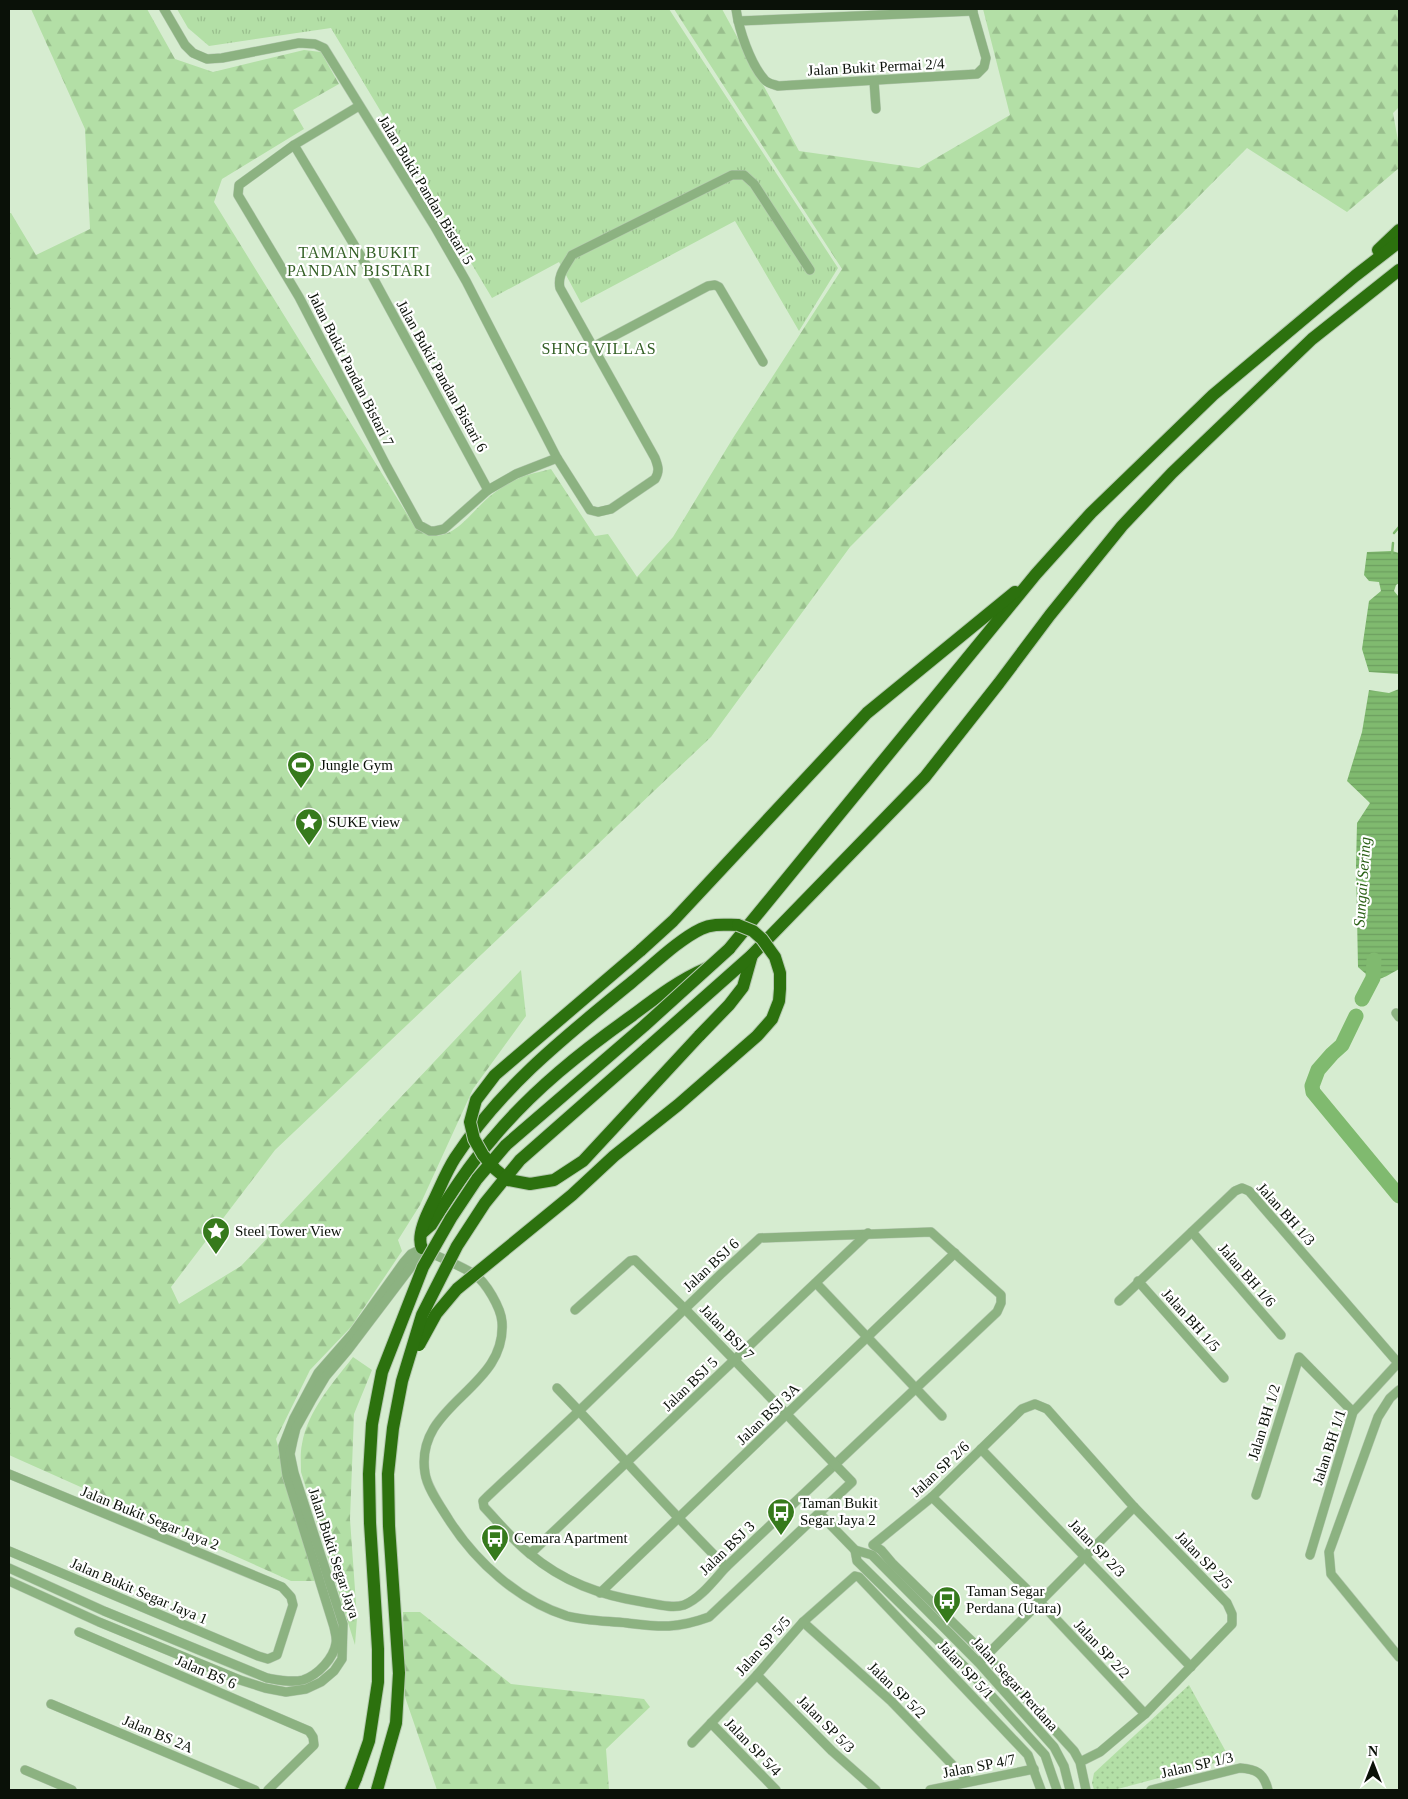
<svg xmlns="http://www.w3.org/2000/svg" width="1408" height="1799" font-family="'Times New Roman',serif">
<style>
.grass{fill:url(#grass-tufts)}
.forest{fill:url(#forest-firs)}
.park{fill:url(#park-dots)}
.water{fill:url(#water-rules)}
.lines{fill:none;stroke-linecap:round;stroke-linejoin:round}
.stream{stroke:#80ba6f;stroke-width:2.5}
.river{stroke:#80ba6f;stroke-width:15}
.minor-casing{stroke:#b5c9b0;stroke-width:10}
.highway-casing{stroke:#b5c9b0;stroke-width:14}
.minor{stroke:#8cb281;stroke-width:9}
.highway{stroke:#2c710e;stroke-width:12}
.highway-bridge-casing{stroke:#b5c9b0;stroke-width:14;stroke-linecap:butt}
.highway-bridge{stroke:#2c710e;stroke-width:12}
.labels{text-anchor:middle;dominant-baseline:central;stroke-width:4.5;stroke-linejoin:round;paint-order:stroke}
.street-label{font-size:15px;fill:#0a1108;stroke:#fff}
.poi-label{font-size:15px;fill:#0a1108;stroke:#fff;text-anchor:start}
.neighbourhood-label{font-size:16px;letter-spacing:1px;fill:#346026;stroke:#fff}
.water-label{font-size:16px;font-style:italic;fill:#295f14;stroke:#fff}
</style>
<defs>
<pattern id="grass-tufts" width="24" height="20" patternUnits="userSpaceOnUse" patternTransform="scale(1.25)"><rect width="24" height="20" fill="#b3dfa6"/><path d="M3 7l-1-3M5 7V3M7 7l1-3M15 17l-1-3M17 17v-4M19 17l1-3" fill="none" stroke="#99be8d"/></pattern>
<pattern id="forest-firs" width="22" height="20" patternUnits="userSpaceOnUse" patternTransform="scale(1.25)"><rect width="22" height="20" fill="#b3dfa6"/><path d="M5 1l3.5 6h-7zM16 11l3.5 6h-7z" fill="#99be8d"/></pattern>
<pattern id="park-dots" width="8" height="8" patternUnits="userSpaceOnUse" patternTransform="scale(1.25)"><rect width="8" height="8" fill="#b3dfa6"/><path d="M2 2h.1M6 6h.1" fill="none" stroke="#99be8d" stroke-width="1.8" stroke-linecap="round"/></pattern>
<pattern id="water-rules" width="6" height="5" patternUnits="userSpaceOnUse" patternTransform="scale(1.25)"><rect width="6" height="5" fill="#80ba6f"/><path d="M0 2.5h6" fill="none" stroke="#6d9f5f"/></pattern>
</defs>
<rect width="100%" height="100%" fill="#d6ecd0"/>
<!-- grass -->
<polygon class="grass" points="177,9 669,9 838,268 799,331 735,221 581,303 559,262 492,298 331,28 209,46 188,28"/>
<!-- forest -->
<g class="forest">
<path d="M31,9H147L175,59L213,72L304,50L321,52L339,84L293,110L304,129L222,179L214,202L415,527C450,553 468,512 494,493C501,488 509,482 517,479C527,474 540,472 551,469L595,536L608,534L637,577L673,537L733,438L842,269L674,9H722L799,151L919,168L1010,115L983,9H1399V107L1393,113L1399,146V168L1347,212L1247,148L850,547L711,737L275,1150L171,1287L179,1304L241,1266L521,970L526,1016L473,1089L420,1205L398,1240L402,1251L351,1327L310,1370L276,1439L315,1581H291L9,1455V213H11L36,255L90,229L85,129Z"/>
<path d="M353,1357L372,1370L354,1414L350,1519L357,1618L355,1645L301,1472C301,1463 300,1453 302,1444C308,1410 333,1383 353,1357Z"/>
<polygon points="403,1612 420,1612 511,1684 644,1699 650,1707 606,1749 609,1790 437,1790 405,1697"/>
</g>
<!-- park -->
<polygon class="park" points="1189,1685 1230,1759 1114,1790 1094,1790 1092,1783 1094,1773"/>
<!-- water -->
<g class="water">
<polygon points="1392,551 1399,553 1399,583 1396,585 1394,591 1399,597 1399,674 1369,672 1362,649 1369,601 1381,591 1379,582 1369,581 1364,575 1367,552"/>
<path d="M1399,689V969C1378,981 1377,984 1358,967L1356,866L1357,823L1370,803L1347,781L1362,732L1369,690L1389,693Z"/>
</g>
<g class="lines">
<!-- stream -->
<g class="stream">
<polyline points="1394,533 1399,527"/>
<polyline points="1392,554 1393,543"/>
</g>
<!-- river -->
<g class="river">
<polyline points="1362,999 1373,978 1374,960"/>
<polyline points="1356,1016 1342,1045 1332,1054 1318,1070 1312,1086 1313,1092 1399,1196"/>
</g>
<!-- minor casing -->
<g class="minor-casing">
<g id="minor">
<path d="M164,9L185,45L193,53L207,59L222,58L299,43L315,44L324,48L435,227L466,281L557,458L590,510L598,512L611,509L655,479C660,471 658,466 655,458L560,288C557,275 566,266 572,255L732,175H744L754,184L810,270"/>
<path d="M736,9C739,30 750,63 764,79C768,84 773,84 778,86L977,74L984,67L986,58L972,9"/>
<polyline points="738,21 973,11"/>
<polyline points="874,81 876,109"/>
<polyline points="359,106 294,145 239,185 238,195 299,297 387,467 419,525 430,531 435,531 444,529 488,490 516,474 557,458"/>
<polyline points="294,145 365,263 488,490"/>
<polyline points="593,347 708,286 715,285 719,287 763,362"/>
<polyline points="1396,1013 1399,1017"/>
<path d="M931,1232L1001,1295V1303L997,1312L726,1567C714,1580 701,1598 684,1605C672,1609 656,1604 643,1602C600,1595 563,1582 529,1553C513,1540 499,1523 484,1507L483,1501L488,1496L579,1411L722,1273L760,1238Z"/>
<polyline points="1192,1232 1281,1335"/>
<path d="M426,1251C442,1258 459,1265 474,1274C486,1282 501,1308 502,1322C507,1390 414,1403 425,1473C427,1488 441,1507 449,1520C476,1562 519,1601 567,1616C586,1621 608,1621 627,1623C661,1627 676,1629 709,1617L852,1482L685,1309L635,1260L630,1261L575,1310"/>
<polyline points="1138,1281 1224,1378"/>
<polyline points="816,1283 942,1416"/>
<polyline points="1119,1301 1235,1191 1242,1188 1249,1191 1399,1364"/>
<path d="M557,1388C614,1447 668,1509 726,1567"/>
<polyline points="1399,1390 1390,1398 1378,1417 1329,1552 1331,1574 1399,1657"/>
<polyline points="981,1449 1191,1667"/>
<polyline points="9,1474 282,1587 291,1597 293,1605 277,1655 268,1659 258,1656 9,1551"/>
<polyline points="1256,1495 1299,1357 1353,1412"/>
<polyline points="932,1497 1040,1602 1145,1714"/>
<polyline points="819,1513 855,1550 872,1555 979,1663 1054,1747 1064,1766 1070,1790"/>
<polyline points="855,1550 857,1561 970,1672 1045,1755 1057,1790"/>
<polyline points="530,1554 868,1233"/>
<polyline points="1310,1555 1353,1412 1398,1363"/>
<path d="M9,1568L104,1611L267,1678C278,1680 291,1683 303,1680C318,1675 334,1658 336,1643C337,1638 335,1632 334,1627L287,1476L283,1446L294,1418L318,1373L353,1333L404,1262L411,1254L421,1249"/>
<polyline points="9,1581 99,1622 240,1680 265,1688 286,1692 306,1689 321,1682 334,1671 342,1659 343,1624 294,1473 290,1454 293,1440 296,1428 311,1401 326,1376 348,1350 417,1259 422,1248"/>
<polyline points="600,1593 955,1253"/>
<polyline points="803,1622 891,1701 968,1781"/>
<polyline points="79,1632 309,1731 313,1737 314,1745 268,1790"/>
<polyline points="983,1659 1134,1507"/>
<polyline points="757,1675 832,1751 876,1790"/>
<polyline points="51,1704 255,1790"/>
<polyline points="711,1723 776,1790"/>
<polyline points="692,1743 757,1675 803,1622 855,1576 859,1577 1028,1755 1041,1790"/>
<polyline points="1080,1762 1100,1752 1145,1714 1232,1624 1232,1614 1227,1603 1134,1507 1047,1409 1035,1404 1022,1409 932,1497 873,1545 881,1550 892,1563 987,1656 1074,1751 1080,1762 1086,1790"/>
<polyline points="25,1770 72,1790"/>
<polyline points="930,1790 1034,1769"/>
<path d="M1151,1790L1240,1768C1256,1769 1264,1773 1268,1790"/>
</g>
</g>
<!-- highway casing -->
<g class="highway-casing">
<g id="highway">
<polyline points="1378,250 1399,230"/>
<polyline points="729,949 1036,574 1091,513 1213,395 1355,276 1399,242"/>
<polyline points="640,951 673,921 867,713 1015,592"/>
<polyline points="699,1036 729,1005 743,987 752,955"/>
<polyline points="646,1049 752,955 925,777 999,683 1050,615 1122,526 1172,473 1312,339 1399,270"/>
<path d="M423,1232L431,1225C450,1195 469,1165 493,1138C533,1090 582,1051 633,1015C657,997 679,980 707,968"/>
<path d="M422,1248C416,1236 427,1214 433,1202C440,1188 446,1172 455,1158C502,1086 566,1036 632,982C652,966 678,940 701,929C713,923 726,925 738,925"/>
<polyline points="351,1790 356,1778"/>
</g>
</g>
<!-- minor -->
<use href="#minor" class="minor"/>
<!-- highway -->
<use href="#highway" class="highway"/>
<!-- highway-bridge casing -->
<g class="highway-bridge-casing">
<g id="highway-bridge">
<polyline points="640,951 495,1075 476,1100 470,1122 474,1139 483,1155 495,1169 508,1180 530,1184 554,1180 583,1161 699,1036"/>
<polyline points="419,1345 436,1314 457,1289 572,1195 614,1156 678,1105 757,1036 772,1019 779,1001 780,989 780,973 775,957 762,939 753,931 738,925"/>
<polyline points="356,1778 369,1741 378,1682 378,1649 370,1523 369,1474 372,1424 382,1372 423,1267 451,1218 477,1179 506,1145 644,1026 729,949"/>
<polyline points="377,1790 396,1723 399,1673 389,1526 388,1474 393,1428 402,1381 422,1315 457,1246 485,1203 520,1160 646,1049"/>
</g>
</g>
<!-- highway-bridge -->
<use href="#highway-bridge" class="highway-bridge"/>
</g>
<!-- icons -->
<defs>
<g id="stadium-pin" transform="scale(1.4375)"><path d="M0 17L-7.5 6A9.5 9.5 0 1 1 7.5 6Z" fill="#367a1c" stroke="#fff"/><path d="M0-5a6.5 5 0 1 0 0 10a6.5 5 0 1 0 0-10ZM-3.5-1.8h7v3.6h-7Z" fill="#fff"/></g>
<g id="sight-pin" transform="scale(1.4375)"><path d="M0 17L-7.5 6A9.5 9.5 0 1 1 7.5 6Z" fill="#367a1c" stroke="#fff"/><path d="M0-6L1.8-2.2L6-1.7L2.9 1.2L3.7 5.4L0 3.3L-3.7 5.4L-2.9 1.2L-6-1.7L-1.8-2.2Z" fill="#fff"/></g>
<g id="bus-pin" transform="scale(1.4375)"><path d="M0 17L-7.5 6A9.5 9.5 0 1 1 7.5 6Z" fill="#367a1c" stroke="#fff"/><path d="M-5-6H5V4H4V6H2V4H-2V6H-4V4H-5ZM-3.5-4V0h7V-4ZM-3.5 1.2v1.5H-2V1.2ZM2 1.2v1.5H3.5V1.2Z" fill="#fff"/></g>
</defs>
<g fill-rule="evenodd">
<use href="#stadium-pin" x="301" y="765"/>
<use href="#sight-pin" x="309" y="822"/>
<use href="#sight-pin" x="216" y="1231"/>
<use href="#bus-pin" x="781" y="1512"/>
<use href="#bus-pin" x="495" y="1538"/>
<use href="#bus-pin" x="947" y="1600"/>
</g>
<g class="labels">
<!-- street labels -->
<g class="street-label">
<text transform="translate(876 67) rotate(-3)">Jalan Bukit Permai 2/4</text>
<text transform="translate(426 190) rotate(59)">Jalan Bukit Pandan Bistari 5</text>
<text transform="translate(351 369) rotate(63)">Jalan Bukit Pandan Bistari 7</text>
<text transform="translate(442 376) rotate(61)">Jalan Bukit Pandan Bistari 6</text>
<text transform="translate(1286 1214) rotate(48)">Jalan BH 1/3</text>
<text transform="translate(711 1265) rotate(-43)">Jalan BSJ 6</text>
<text transform="translate(1247 1275) rotate(49)">Jalan BH 1/6</text>
<text transform="translate(1191 1320) rotate(48)">Jalan BH 1/5</text>
<text transform="translate(727 1332) rotate(46)">Jalan BSJ 7</text>
<text transform="translate(690 1384) rotate(-44)">Jalan BSJ 5</text>
<text transform="translate(768 1414) rotate(-44)">Jalan BSJ 3A</text>
<text transform="translate(1264 1422) rotate(-73)">Jalan BH 1/2</text>
<text transform="translate(1329 1447) rotate(-72)">Jalan BH 1/1</text>
<text transform="translate(940 1469) rotate(-43)">Jalan SP 2/6</text>
<text transform="translate(150 1518) rotate(22)">Jalan Bukit Segar Jaya 2</text>
<text transform="translate(727 1548) rotate(-44)">Jalan BSJ 3</text>
<text transform="translate(1097 1548) rotate(46)">Jalan SP 2/3</text>
<text transform="translate(334 1553) rotate(72)">Jalan Bukit Segar Jaya</text>
<text transform="translate(1204 1560) rotate(46)">Jalan SP 2/5</text>
<text transform="translate(139 1591) rotate(23)">Jalan Bukit Segar Jaya 1</text>
<text transform="translate(763 1646) rotate(-48)">Jalan SP 5/5</text>
<text transform="translate(1102 1649) rotate(47)">Jalan SP 2/2</text>
<text transform="translate(966 1670) rotate(47)">Jalan SP 5/1</text>
<text transform="translate(206 1672) rotate(23)">Jalan BS 6</text>
<text transform="translate(1015 1684) rotate(48)">Jalan Segar Perdana</text>
<text transform="translate(897 1690) rotate(44)">Jalan SP 5/2</text>
<text transform="translate(826 1724) rotate(45)">Jalan SP 5/3</text>
<text transform="translate(158 1734) rotate(23)">Jalan BS 2A</text>
<text transform="translate(753 1747) rotate(46)">Jalan SP 5/4</text>
<text transform="translate(1197 1765) rotate(-13)">Jalan SP 1/3</text>
<text transform="translate(979 1766) rotate(-11)">Jalan SP 4/7</text>
</g>
<!-- poi labels -->
<g class="poi-label">
<text x="320" y="765">Jungle Gym</text>
<text x="328" y="822">SUKE view</text>
<text x="235" y="1231">Steel Tower View</text>
<text x="800" y="1503">Taman Bukit<tspan x="800" dy="17">Segar Jaya 2</tspan></text>
<text x="514" y="1538">Cemara Apartment</text>
<text x="966" y="1591">Taman Segar<tspan x="966" dy="17">Perdana (Utara)</tspan></text>
</g>
<!-- neighbourhood labels -->
<g class="neighbourhood-label">
<text x="359" y="252">TAMAN BUKIT<tspan x="359" dy="18">PANDAN BISTARI</tspan></text>
<text x="599" y="348">SHNG VILLAS</text>
</g>
<!-- water labels -->
<g class="water-label">
<text transform="translate(1362 882) rotate(-86)">Sungai Sering</text>
</g>
</g>
<!-- border -->
<rect width="1408" height="1799" fill="none" stroke="#0a1108" stroke-width="20"/>
<!-- north arrow -->
<g transform="translate(1373 1764)" stroke="#ffffff" stroke-width="4" paint-order="stroke">
<path d="M0-4L9 19L0 12L-9 19Z" fill="#0a1108"/>
<text y="-8" font-size="14" font-weight="bold" text-anchor="middle" fill="#0a1108">N</text>
</g>
</svg>
